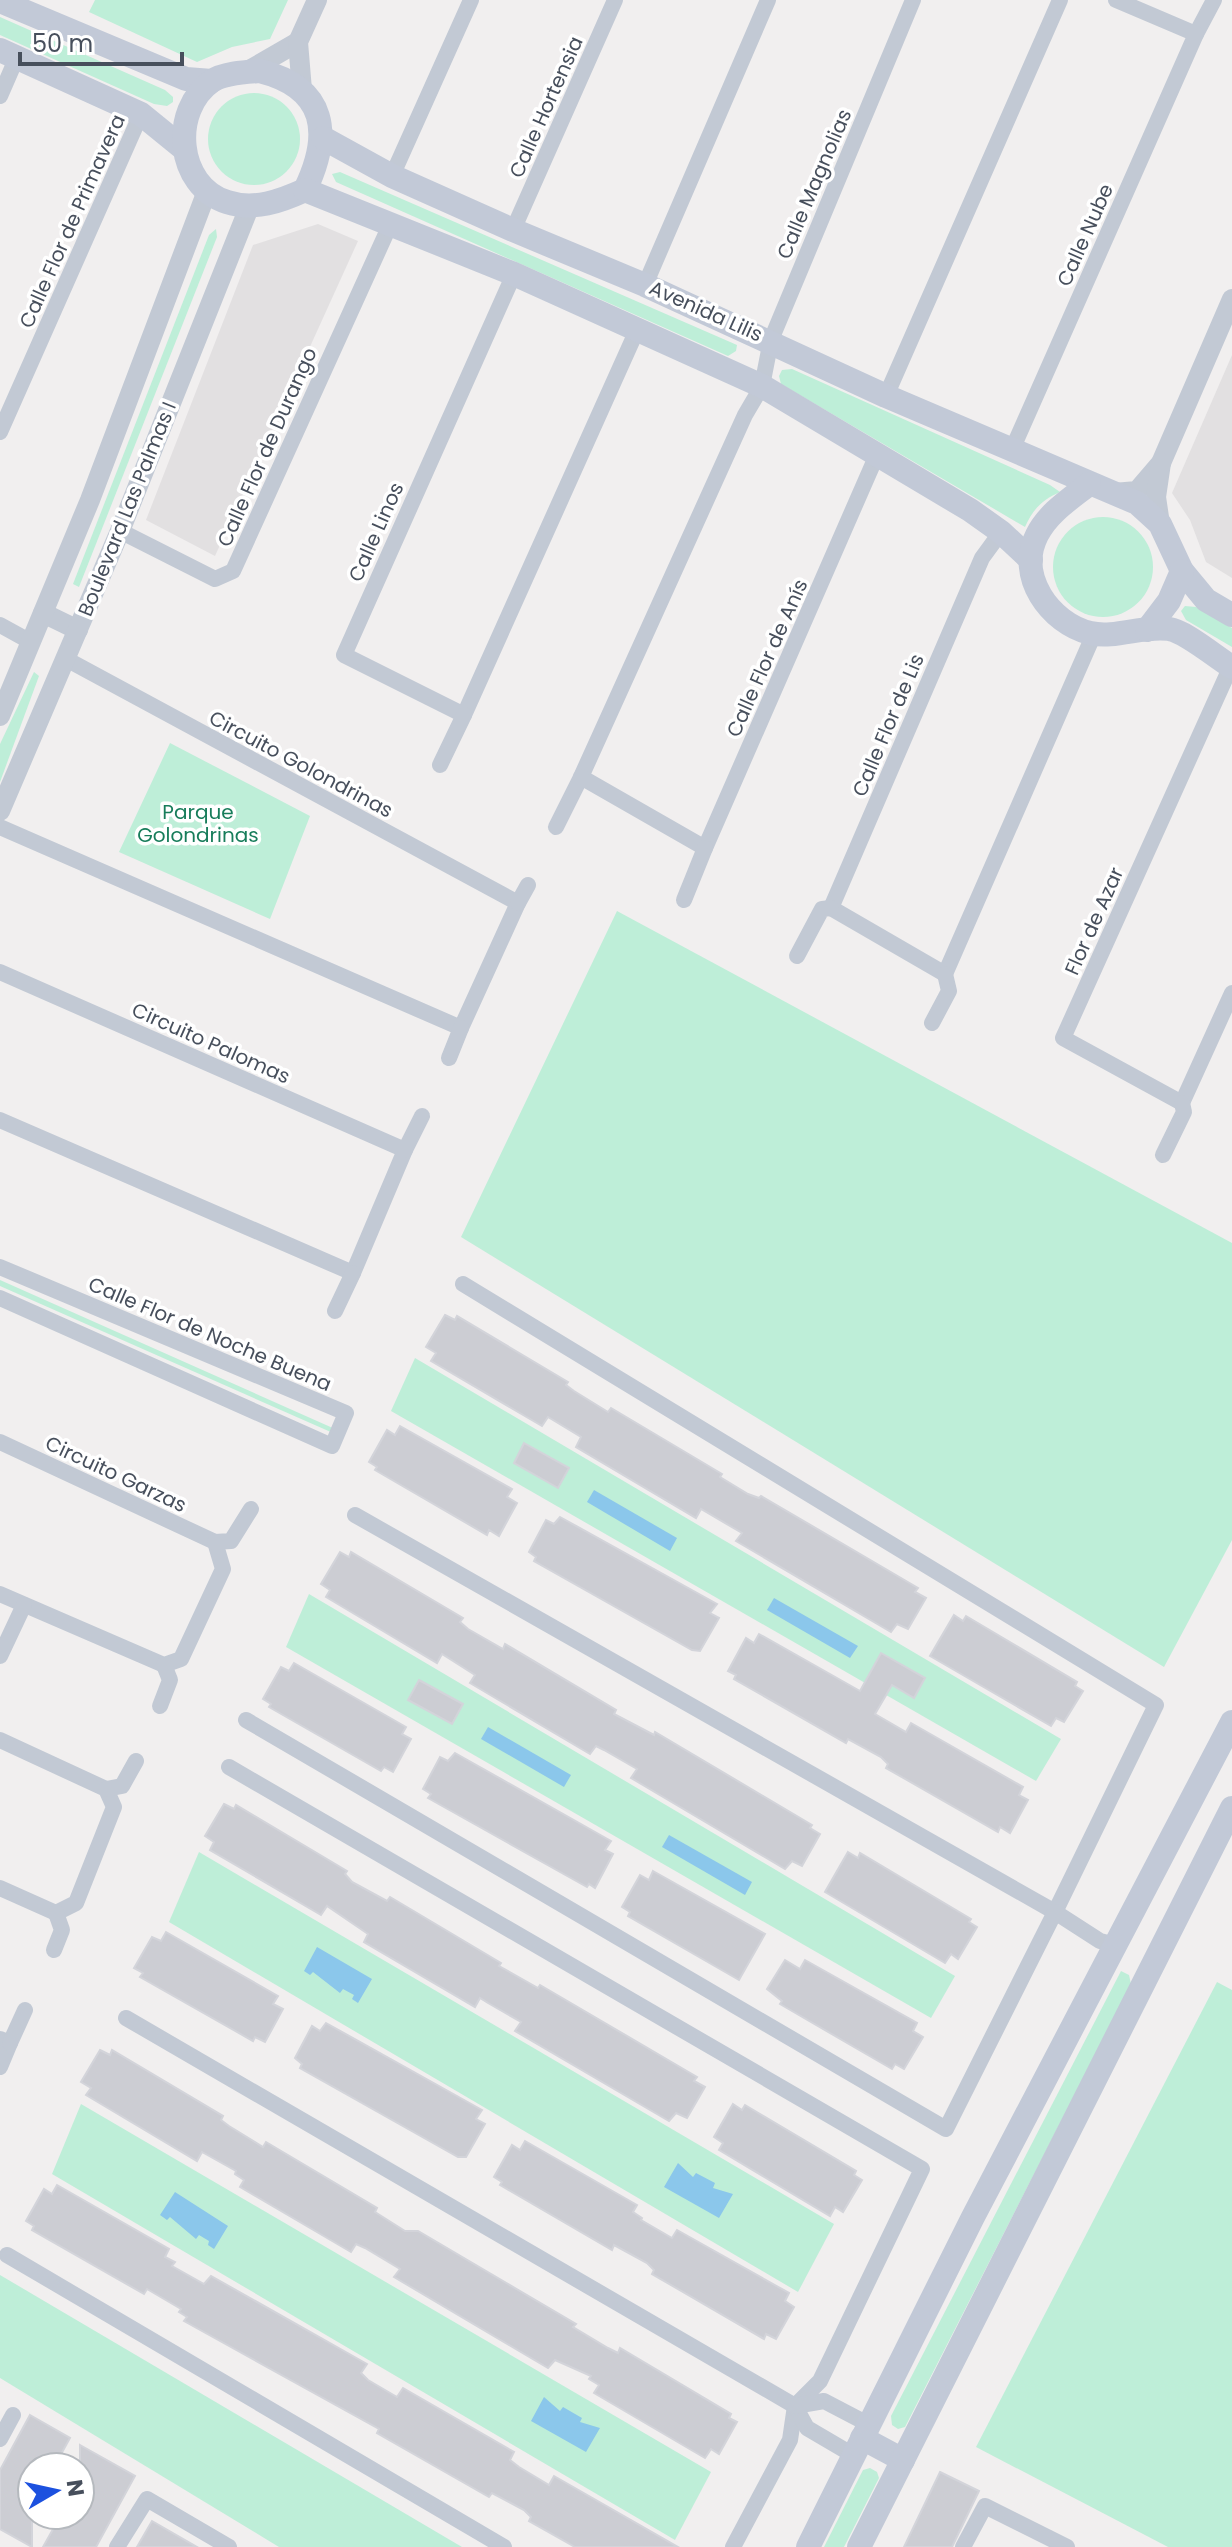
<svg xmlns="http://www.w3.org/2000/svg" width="1232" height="2547" font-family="Poppins,sans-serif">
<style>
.education{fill:#e2e0e1}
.green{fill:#beeed8}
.water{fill:#8bc7eb}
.building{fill:#cccdd3;stroke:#d3d4da;stroke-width:2}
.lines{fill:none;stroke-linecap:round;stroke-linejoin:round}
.minor{stroke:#c2c9d4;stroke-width:16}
.tertiary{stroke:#c2c9d4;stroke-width:20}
.secondary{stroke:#c2c9d7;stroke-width:24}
.labels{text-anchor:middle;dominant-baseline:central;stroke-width:7;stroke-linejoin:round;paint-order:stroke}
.street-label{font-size:20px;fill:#474f5c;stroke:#fff}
.park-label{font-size:20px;fill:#187d5b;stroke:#fff}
</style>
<rect width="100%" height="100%" fill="#f1efef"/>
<!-- education -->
<g class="education">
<polygon points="318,224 358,241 215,556 146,520 253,245"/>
<polygon points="1232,355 1232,578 1206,562 1190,520 1172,493"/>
</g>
<!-- green -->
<g class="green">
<polygon points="95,0 288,0 270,39 232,47 197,62 89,12"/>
<polygon points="0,17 165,90 173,97 173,102 167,106 154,104 0,35"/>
<circle cx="254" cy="139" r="46"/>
<polygon points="340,172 737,345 736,351 728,356 336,182 332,174"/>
<polygon points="216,229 217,237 79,587 73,584 209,235"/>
<path d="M792,369L1050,485L1060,492C1042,500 1033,509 1025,527L781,384L779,376L782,370Z"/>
<circle cx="1103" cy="567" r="50"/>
<polygon points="1185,606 1196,607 1232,628 1232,647 1186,620 1181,611"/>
<polygon points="34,672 39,676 0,782 0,744"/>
<polygon points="170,743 310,816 270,919 119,852"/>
<polygon points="617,911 1232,1243 1232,1540 1164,1667 461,1237"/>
<polygon points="0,1280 335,1429 333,1433 0,1286"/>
<polygon points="415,1358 1061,1739 1036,1781 391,1411"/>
<polygon points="309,1594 955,1976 931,2018 286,1647"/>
<polygon points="199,1852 834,2224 798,2292 169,1922"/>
<polygon points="1121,1971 1129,1975 1131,1984 905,2427 898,2429 892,2425 891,2416"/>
<polygon points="1217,1982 1232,1990 1232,2547 1168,2547 976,2447"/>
<polygon points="81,2104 711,2472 675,2540 52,2174"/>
<polygon points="0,2275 462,2547 279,2547 0,2378"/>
<polygon points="870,2468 877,2472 879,2478 844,2547 824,2547 863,2470"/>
</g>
<!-- water -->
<g class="water">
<polygon points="594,1490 677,1538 670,1551 587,1502"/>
<polygon points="774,1598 858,1646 850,1658 767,1610"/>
<polygon points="488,1727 571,1775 564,1787 481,1739"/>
<polygon points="669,1835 752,1882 745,1895 662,1847"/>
<polygon points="317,1947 372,1979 358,2003 352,1999 354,1995 343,1989 340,1993 313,1972 310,1975 304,1971"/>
<polygon points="678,2163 693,2177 696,2173 715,2183 713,2188 733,2194 719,2218 664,2187"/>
<polygon points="175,2192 228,2226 214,2249 208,2245 209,2241 199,2235 196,2239 170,2217 167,2220 160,2215"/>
<polygon points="544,2397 560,2411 563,2407 582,2418 580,2422 600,2428 586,2452 531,2421"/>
</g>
<!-- building -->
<g class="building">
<polygon points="445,1315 455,1320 457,1316 568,1382 566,1385 574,1391 608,1412 611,1408 722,1474 720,1477 748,1494 759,1498 761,1496 918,1588 915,1592 926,1598 908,1629 897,1624 891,1632 736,1541 742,1533 701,1509 696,1518 576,1447 581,1437 548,1417 542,1426 431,1361 436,1353 426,1347"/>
<polygon points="400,1426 512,1489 507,1497 517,1503 499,1536 489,1530 487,1535 375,1470 377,1467 369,1462 387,1430 395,1435"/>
<polygon points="524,1443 569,1468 558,1488 514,1463"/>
<polygon points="560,1517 717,1604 710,1613 719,1618 700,1651 692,1650 534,1561 536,1557 529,1552 546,1520 554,1524"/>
<polygon points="340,1552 349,1557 351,1552 463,1618 460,1622 468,1629 503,1649 505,1644 616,1710 614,1714 654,1735 655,1732 812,1825 810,1828 820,1834 802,1866 792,1861 785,1869 631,1778 637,1769 604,1750 596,1746 590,1754 470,1683 475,1675 442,1654 437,1663 326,1597 330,1590 321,1584"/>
<polygon points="954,1615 963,1621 966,1616 1077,1682 1075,1686 1083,1691 1064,1722 1056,1718 1051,1726 930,1656"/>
<polygon points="759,1634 860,1691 881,1653 925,1678 914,1698 892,1685 875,1714 906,1732 911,1723 1023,1787 1019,1795 1028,1800 1010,1833 1000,1827 998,1832 886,1768 888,1764 881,1757 848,1739 846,1743 734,1679 736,1675 728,1671 746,1638 754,1643"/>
<polygon points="294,1663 406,1727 402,1734 411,1739 393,1772 384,1767 381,1771 269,1707 271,1704 263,1699 281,1667 289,1671"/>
<polygon points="419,1680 463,1704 452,1724 408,1700"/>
<polygon points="455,1753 611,1841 605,1850 613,1854 595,1888 589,1884 587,1887 428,1798 431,1794 423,1789 440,1757 448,1761"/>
<polygon points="224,1804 234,1809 236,1805 347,1871 345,1874 352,1882 387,1901 390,1897 501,1963 499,1966 538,1988 540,1985 697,2077 694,2081 705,2087 687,2118 676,2113 669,2121 515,2031 521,2022 488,2003 480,1998 475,2007 364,1942 368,1934 327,1906 321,1915 210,1850 214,1842 205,1836"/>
<polygon points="848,1852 858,1858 860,1853 971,1919 969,1922 977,1927 958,1959 951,1954 945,1963 825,1892"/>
<polygon points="653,1871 765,1934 739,1980 628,1916 630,1912 622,1907 640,1875 649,1880"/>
<polygon points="166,1932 278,1996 273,2004 283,2009 265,2042 255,2037 253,2041 140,1977 143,1973 134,1968 152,1937 161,1941"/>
<polygon points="785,1960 800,1969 805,1960 917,2023 913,2031 923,2037 904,2069 895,2064 892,2069 780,2004 782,2001 767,1989"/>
<polygon points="326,2023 482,2110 476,2119 485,2124 466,2157 458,2157 300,2068 302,2064 295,2058 312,2026 320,2031"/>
<polygon points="100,2050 110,2055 112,2050 223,2116 221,2120 229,2126 263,2147 266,2142 377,2208 375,2212 405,2231 418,2231 576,2324 573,2327 608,2348 618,2353 620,2348 731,2414 729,2418 737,2422 719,2454 711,2449 705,2458 594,2393 599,2385 589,2379 591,2376 555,2360 548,2368 394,2277 400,2269 365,2248 356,2244 351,2252 240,2187 244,2180 235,2174 236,2171 202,2152 197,2161 86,2095 91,2088 81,2082"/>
<polygon points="733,2104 742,2110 745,2105 856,2171 854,2175 862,2180 843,2212 835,2207 830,2216 719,2150 723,2143 714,2137"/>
<polygon points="525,2141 637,2205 633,2212 642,2218 641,2220 672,2238 677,2230 789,2293 785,2301 794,2307 776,2339 766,2334 764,2339 652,2274 654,2270 647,2263 614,2245 612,2250 500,2185 502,2182 494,2177 512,2145 520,2150"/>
<polygon points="57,2185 169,2249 165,2257 175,2262 172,2266 204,2284 211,2276 367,2364 361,2373 368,2380 397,2397 403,2388 514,2452 510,2460 519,2467 549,2485 554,2476 678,2547 575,2547 529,2521 531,2517 524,2510 492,2493 489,2497 377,2433 379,2429 184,2321 187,2317 179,2312 181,2309 147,2289 144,2294 32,2230 34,2226 26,2221 44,2189 52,2194"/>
<polygon points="30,2415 70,2438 54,2467 32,2467 32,2547 0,2529 0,2470"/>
<polygon points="80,2445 135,2476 96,2547 43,2547 61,2515 80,2515"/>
<polygon points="940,2472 979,2491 952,2547 904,2547"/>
<polygon points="152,2521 197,2547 137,2547"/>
</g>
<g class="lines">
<!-- minor -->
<g class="minor">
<polyline points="1196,34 1214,0"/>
<polyline points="0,96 17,57"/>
<polyline points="392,176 471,0"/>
<polyline points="513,230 615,0"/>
<polyline points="514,274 344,655 464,715 637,330"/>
<polyline points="645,285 768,0"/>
<polyline points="886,396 1060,0"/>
<polyline points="0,432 141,114"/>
<polyline points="1011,452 1196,34 1116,0"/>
<polyline points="876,457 705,848 581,777 745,415 762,386 771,340 913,0"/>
<polyline points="120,531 215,579 233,571 390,225"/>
<polyline points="1001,532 982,558 831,908 945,974 1094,634"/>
<polyline points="0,625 31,642"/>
<polyline points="1231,666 1063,1038 1182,1103 1232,993"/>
<polyline points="440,765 464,715"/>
<polyline points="0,827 461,1028 518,903 66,659"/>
<polyline points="556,827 581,777"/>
<polyline points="684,900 705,848"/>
<polyline points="518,903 528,885"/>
<polyline points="797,956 822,909 831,908"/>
<polyline points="0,972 405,1150 353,1273 0,1120"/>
<polyline points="932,1023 949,991 945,974"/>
<polyline points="449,1058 461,1028"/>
<polyline points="405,1150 422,1116"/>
<polyline points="1163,1155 1184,1112 1182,1103"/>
<polyline points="0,1267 346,1413 332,1446 0,1298"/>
<polyline points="335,1311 353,1273"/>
<polyline points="0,1442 215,1542 223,1569 181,1659 164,1665 0,1594"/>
<polyline points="355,1515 1055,1912 1156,1705 463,1284"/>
<polyline points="215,1542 231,1541 251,1509"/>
<polyline points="0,1656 24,1605"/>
<polyline points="160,1706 170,1680 164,1665"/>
<polyline points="246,1720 946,2129 1055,1912 1100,1941 1116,1945"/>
<polyline points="0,1740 106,1789 114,1807 76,1903 56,1913 0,1888"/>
<polyline points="229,1767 922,2169 820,2381 795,2406 790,2440 733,2547"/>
<polyline points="106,1789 122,1786 136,1761"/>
<polyline points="54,1950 62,1930 56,1913"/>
<polyline points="126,2018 795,2406 807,2428 853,2455"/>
<polyline points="0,2039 10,2043 0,2067"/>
<polyline points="10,2043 25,2010"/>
<polyline points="7,2255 504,2547"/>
<polyline points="795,2406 824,2401 868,2424"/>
<polyline points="0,2439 13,2415"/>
<polyline points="117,2547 147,2499 229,2547"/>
<polyline points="963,2547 985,2506 1067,2547"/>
</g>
<!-- tertiary -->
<g class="tertiary">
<polyline points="246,72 298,42"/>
<polyline points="302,90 298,42 317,0"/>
<polyline points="1114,493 1137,491 1161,463 1232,299"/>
<polyline points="1160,524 1156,497 1161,463"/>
<polyline points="43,613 78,630"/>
<polyline points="0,716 90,500 207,191"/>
<polyline points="0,811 120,531 250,205"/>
</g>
<!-- secondary -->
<g class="secondary">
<polyline points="0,1 186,79 212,81"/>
<polyline points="0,50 141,114 184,149"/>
<path d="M260,71C327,88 332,134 305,190C281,201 254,211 227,202C176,186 170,110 212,81C224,73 246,72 260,71Z"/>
<polyline points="323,138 392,176 513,230 645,285 886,396 1137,503 1160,524 1182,571 1206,600 1232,615"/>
<polyline points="305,190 514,274 762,386 970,510 1001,532 1031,560"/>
<path d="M1089,484C1070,499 1048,513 1037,535C1016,576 1050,623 1090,633C1115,639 1144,625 1169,629C1185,631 1217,658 1232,667"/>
<polyline points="1147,630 1169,601 1182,571"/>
<polyline points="862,2438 903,2460"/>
<polyline points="808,2547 973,2217 1232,1722"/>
<polyline points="859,2547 1232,1808"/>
</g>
</g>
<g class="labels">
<!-- street labels -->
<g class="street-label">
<text transform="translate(546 107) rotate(-66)">Calle Hortensia</text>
<text transform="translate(814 184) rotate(-67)">Calle Magnolias</text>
<text transform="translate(72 221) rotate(-66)">Calle Flor de Primavera</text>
<text transform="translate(1085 235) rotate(-66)">Calle Nube</text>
<text transform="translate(706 311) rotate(24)">Avenida Lilis</text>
<text transform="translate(267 447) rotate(-66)">Calle Flor de Durango</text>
<text transform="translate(127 509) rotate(-68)">Boulevard Las Palmas I</text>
<text transform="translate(376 532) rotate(-66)">Calle Linos</text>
<text transform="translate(767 658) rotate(-66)">Calle Flor de Anís</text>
<text transform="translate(888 725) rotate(-67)">Calle Flor de Lis</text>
<text transform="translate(301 764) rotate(28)">Circuito Golondrinas</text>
<text transform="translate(1094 921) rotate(-66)">Flor de Azar</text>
<text transform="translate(211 1043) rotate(24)">Circuito Palomas</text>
<text transform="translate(210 1334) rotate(23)">Calle Flor de Noche Buena</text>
<text transform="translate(116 1474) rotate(25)">Circuito Garzas</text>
</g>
<!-- park labels -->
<g class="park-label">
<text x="198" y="812">Parque<tspan x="198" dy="23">Golondrinas</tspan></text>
</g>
</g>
<!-- north arrow -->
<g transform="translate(56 2491) rotate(81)"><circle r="38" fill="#ffffff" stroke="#b5b9be" stroke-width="2"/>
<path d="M0-6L14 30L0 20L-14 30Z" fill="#1c51df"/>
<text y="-12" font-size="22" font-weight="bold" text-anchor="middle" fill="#474f5c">N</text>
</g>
<!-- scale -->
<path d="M20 52v12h162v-12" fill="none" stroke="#474f5c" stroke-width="4"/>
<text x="32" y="52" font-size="24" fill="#474f5c" stroke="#ffffff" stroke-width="6" paint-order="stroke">50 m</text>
</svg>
